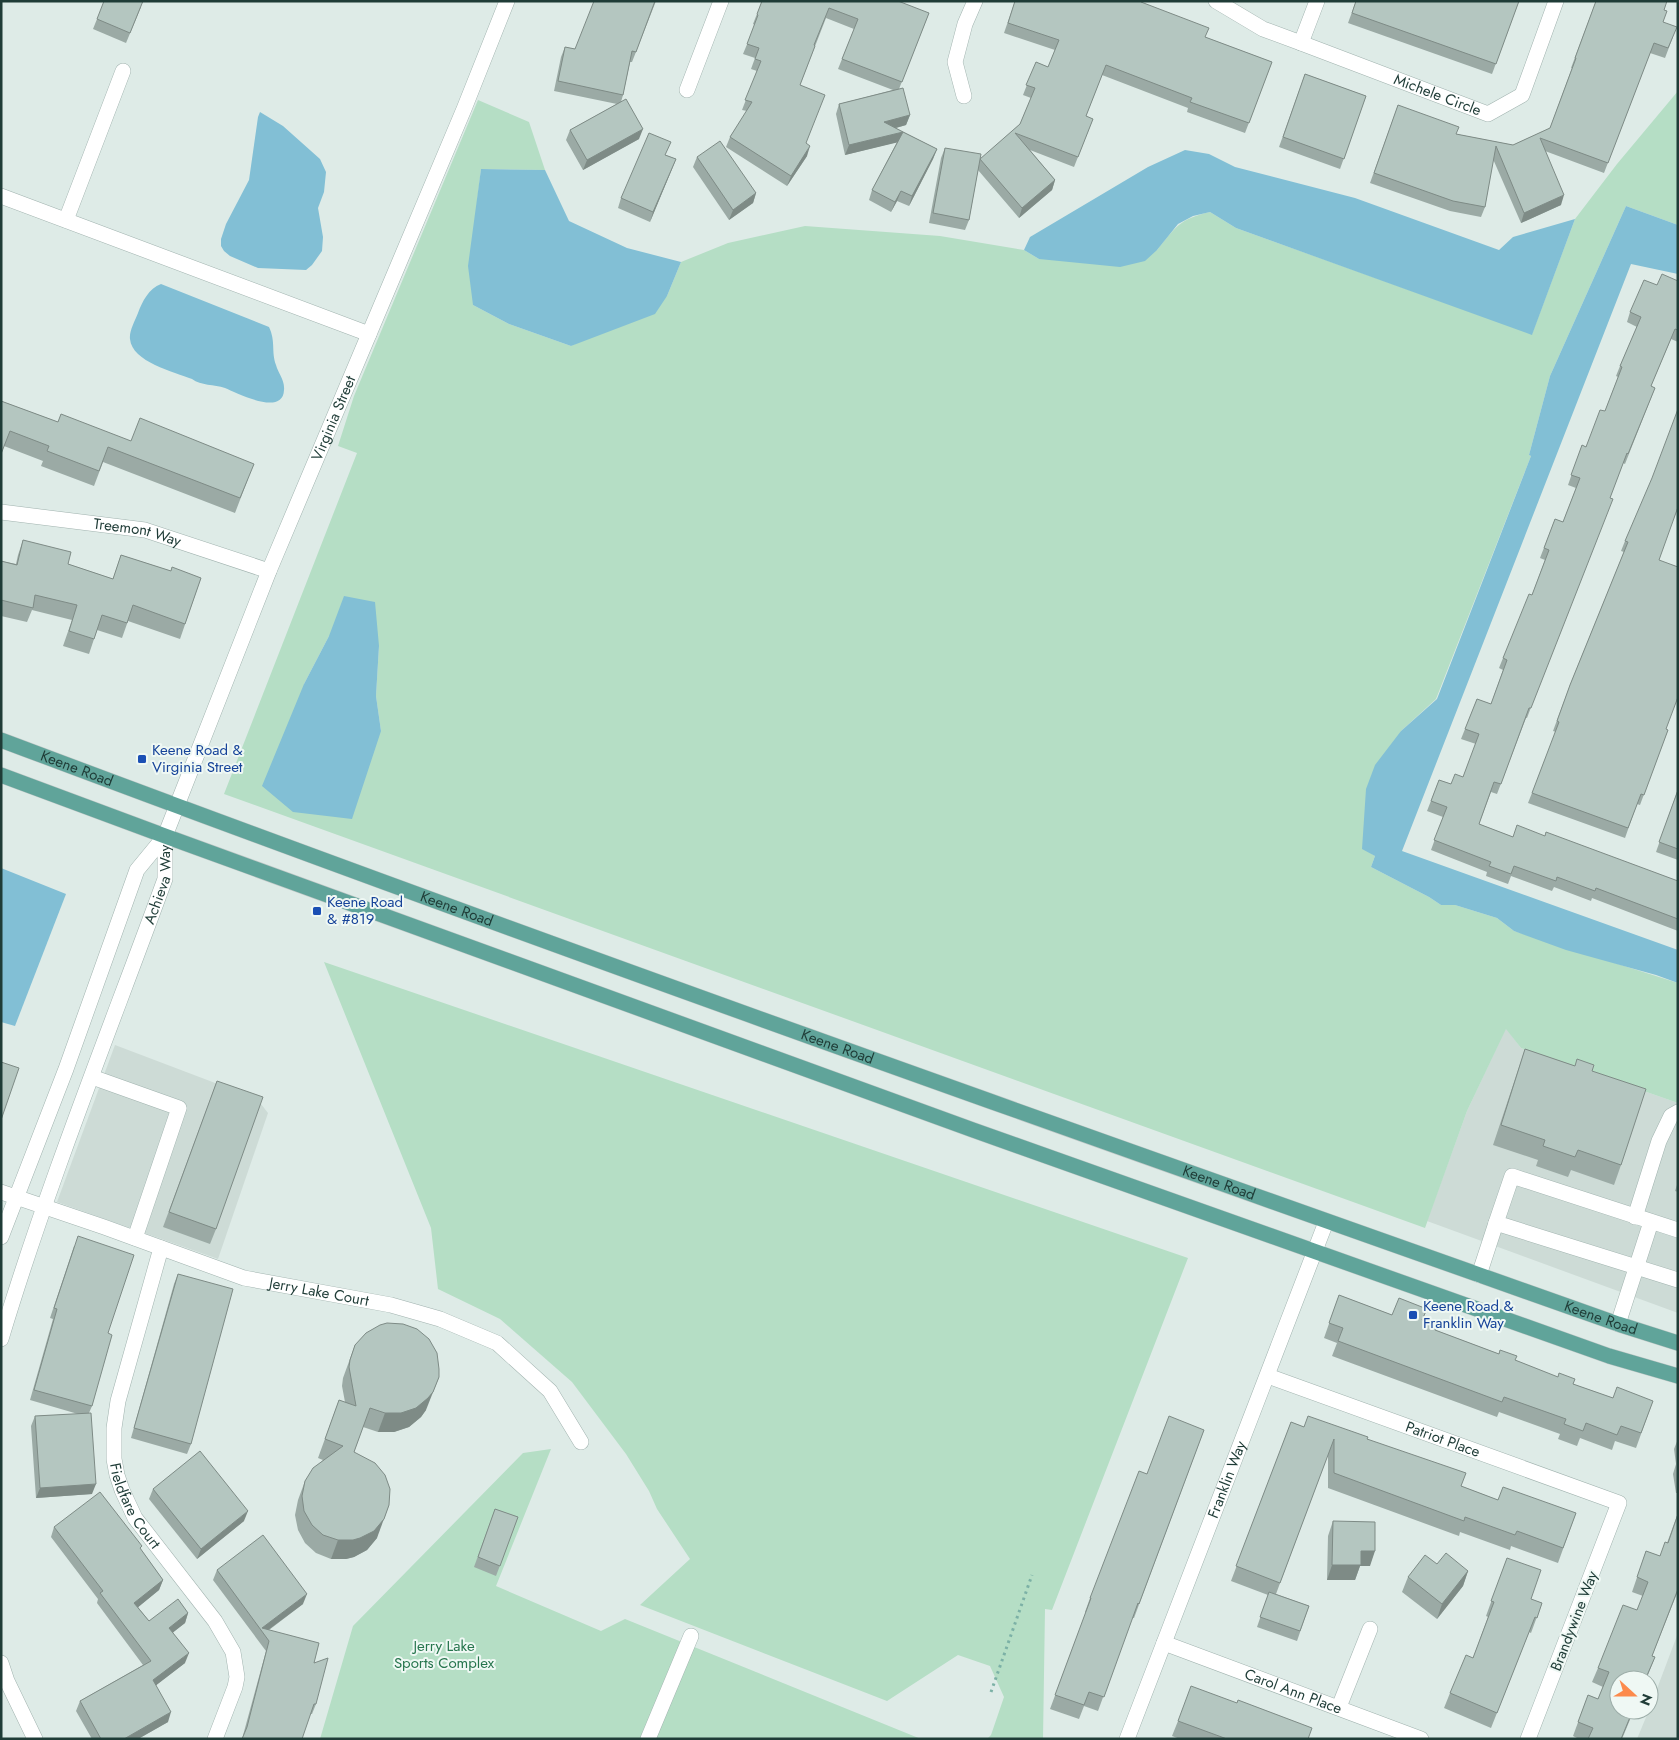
<svg xmlns="http://www.w3.org/2000/svg" width="1679" height="1740" font-family="Jost,sans-serif">
<style>
.built{fill:#cddbd6}
.green{fill:#b5dec5;fill-rule:evenodd}
.water{fill:#82bfd5}
.lines{fill:none;stroke-linecap:round;stroke-linejoin:round}
.minor-casing{stroke:#a1b3af;stroke-width:16}
.major-casing{stroke:#c0c8c7;stroke-width:16}
.path{stroke:#7cb1a6;stroke-width:3;stroke-dasharray:2.5 4;stroke-linecap:butt}
.minor{stroke:#fff;stroke-width:15}
.major{stroke:#60a49a;stroke-width:15}
.wall{fill:#9baaa5}
.shaded-wall{fill:#7e8b86}
.building{fill:#b4c6c0;stroke:#7e8b86}
.transit-dot{fill:#1a4fb4;stroke:#eff8f4;stroke-width:2}
.labels{text-anchor:middle;dominant-baseline:central;stroke-width:4;stroke-linejoin:round;paint-order:stroke}
.street-label{font-size:15px;fill:#1f3c37;stroke:#eff8f4}
.transit-label{font-size:15px;fill:#164399;stroke:#eff8f4;text-anchor:start}
.park-label{font-size:15px;fill:#26754d;stroke:#eff8f4}
</style>
<rect width="100%" height="100%" fill="#deebe7"/>
<!-- built -->
<g class="built">
<polygon points="1506,1028 1521,1048 1678,1103 1678,1313 1427,1221 1467,1111"/>
<polygon points="115,1045 257,1099 268,1113 218,1259 57,1202"/>
<polygon points="1678,1633 1678,1739 1637,1739 1649,1710"/>
</g>
<!-- green -->
<g class="green">
<path d="M1678,91V225L1626,206L1550,376L1529,455L1531,456L1436,699L1401,731L1365,829L1363,848L1375,856L1371,867L1429,897L1441,905H1455L1497,918L1514,931L1678,983V1103L1521,1048L1506,1029L1467,1111L1425,1228L224,794L357,453L338,446L354,396L478,100L529,122L545,170L481,169L477,202L473,305L509,324L571,346L667,296L681,262L728,243L805,226L940,236L1024,250L1039,259L1157,250C1176,227 1179,219 1210,212L1236,228L1532,334L1575,219L1617,164ZM329,636L379,646L376,696L381,731L304,684Z"/>
<polygon points="324,962 1188,1258 1052,1610 1045,1609 1043,1739 987,1739 991,1735 1004,1697 990,1666 958,1655 887,1701 640,1605 690,1559 657,1509 649,1491 626,1454 572,1382 500,1319 438,1289 431,1228"/>
<polygon points="551,1449 496,1586 601,1631 625,1619 921,1739 320,1739 353,1626 523,1453"/>
</g>
<!-- water -->
<g class="water">
<polygon points="260,112 283,126 320,159 326,172 324,192 318,208 323,237 322,251 312,265 306,270 258,268 230,256 224,251 221,246 221,239 226,224 249,180 258,117"/>
<polygon points="1185,150 1209,154 1235,167 1355,198 1499,250 1513,237 1575,219 1532,335 1236,228 1210,212 1193,216 1178,224 1157,250 1145,261 1120,267 1039,259 1024,250 1030,237 1148,167"/>
<polygon points="481,169 545,170 569,221 627,248 681,262 667,296 655,314 571,346 509,324 473,305 468,266"/>
<polygon points="1626,206 1678,225 1678,274 1631,264 1402,851 1678,950 1678,983 1656,975 1566,950 1514,931 1497,918 1455,905 1441,905 1429,897 1371,867 1375,856 1362,849 1366,789 1375,765 1401,731 1437,699 1531,456 1529,455 1550,376"/>
<path d="M161,284L269,327C276,342 271,351 276,365C278,373 285,380 284,390C283,417 237,393 225,388C214,384 201,386 192,379C174,372 132,362 130,339C129,331 135,321 138,313C142,302 149,288 161,284Z"/>
<polygon points="344,596 375,602 379,646 376,696 381,731 352,819 293,812 262,786 304,684 329,636"/>
<polygon points="1,868 66,894 15,1026 1,1022"/>
</g>
<g class="lines">
<!-- minor casing -->
<g class="minor-casing">
<g id="minor">
<polyline points="1216,1 1263,29 1301,43"/>
<path id="s1" d="M1317,1L1301,43L1488,114L1522,95L1556,1"/>
<polyline points="687,90 721,1"/>
<polyline points="964,96 955,62 965,24 975,1"/>
<polyline points="1,196 369,334"/>
<polyline points="66,220 123,71"/>
<path id="s2" d="M1,512L145,530L269,571"/>
<polyline points="92,1077 179,1108 135,1238"/>
<path id="s3" d="M1,1192L104,1227L244,1278L391,1305L440,1319L497,1343L550,1391L581,1442"/>
<polyline points="1635,1217 1659,1141 1671,1116 1678,1112"/>
<polyline points="1678,1230 1512,1176 1496,1223 1678,1280"/>
<path id="s4" d="M1,1237L66,1069L137,870L165,836L269,571L464,109L507,1"/>
<path id="s5" d="M161,1248L118,1401L114,1428V1459L117,1475L122,1490L135,1518L215,1621L233,1652L237,1677L235,1687L215,1739"/>
<polyline points="1479,1275 1496,1223"/>
<polyline points="1618,1324 1651,1222"/>
<path id="s6" d="M1,1339C48,1183 109,1032 165,879V836"/>
<path id="s7" d="M1268,1376L1619,1503L1528,1739"/>
<path id="s8" d="M1164,1643L1421,1739"/>
<polyline points="1,1663 7,1681 35,1739"/>
<polyline points="1339,1707 1370,1629"/>
<polyline points="648,1739 691,1636"/>
<path id="s9" d="M1127,1739L1326,1222"/>
</g>
</g>
<!-- major casing -->
<g class="major-casing">
<g id="major">
<path id="s10" d="M1,740C538,942 1078,1133 1618,1324L1678,1343"/>
<polyline points="1,775 165,836 973,1130 1609,1356 1678,1376"/>
</g>
</g>
<!-- path -->
<polyline class="path" points="991,1692 1032,1575"/>
<!-- minor -->
<use href="#minor" class="minor"/>
<!-- major -->
<use href="#major" class="major"/>
</g>
<!-- wall -->
<g class="wall">
<polygon points="656,1 632,62 630,62 623,95 621,102 639,139 583,170 566,140 570,130 617,104 554,91 561,57 565,47 575,49"/>
<polygon points="762,1 929,13 899,89 910,115 906,125 896,128 937,149 933,159 909,206 897,201 891,212 869,200 872,190 897,142 845,155 836,114 839,104 893,90 838,69 854,29 826,18 800,85 807,156 787,186 726,147 730,137 747,111 742,110 757,71 751,69 755,58 743,54 755,25 753,24"/>
<polygon points="1015,1 1141,2 1205,37 1272,62 1245,133 1187,112 1188,108 1102,75 1086,116 1093,119 1074,167 1030,150 1055,180 1052,190 1019,218 978,170 969,220 965,230 929,223 941,158 945,148 980,160 1020,124 1031,98 1023,95 1036,62 1048,67 1055,50 1004,33"/>
<polygon points="1356,1 1519,1 1492,74 1348,23"/>
<polygon points="1596,1 1664,10 1663,22 1673,37 1665,58 1650,53 1604,173 1545,151 1561,205 1521,223 1493,159 1485,207 1481,217 1450,211 1370,183 1398,105 1456,134 1513,145 1550,128 1572,68 1571,68"/>
<polygon points="141,7 126,43 93,29 97,19"/>
<polygon points="1305,74 1366,96 1340,169 1279,147"/>
<polygon points="666,155 676,159 650,222 618,208 621,198"/>
<polygon points="697,157 756,193 753,203 729,220 693,167"/>
<polygon points="1678,281 1678,342 1671,339 1651,386 1655,388 1625,464 1623,463 1527,718 1526,718 1497,794 1491,792 1479,824 1513,837 1545,836 1678,881 1678,931 1592,898 1591,901 1554,887 1552,891 1511,876 1508,884 1486,876 1487,872 1431,850 1443,817 1427,811 1439,780 1451,784 1463,777 1476,744 1461,739 1477,699 1491,704 1503,670 1499,668 1503,658 1532,595 1545,560 1540,558 1555,519 1563,522 1576,488 1568,485 1582,445 1586,447 1605,411 1618,377 1616,376 1620,366 1637,327 1627,322 1630,312 1657,285"/>
<polygon points="1,401 58,422 131,441 248,479 235,513 103,462 94,486 41,466 43,461 4,446"/>
<polygon points="23,540 68,564 113,579 121,555 171,571 201,578 180,639 128,621 122,638 97,630 89,654 63,646 72,620 32,610 27,622 1,616 1,561 16,564 18,555"/>
<polygon points="1625,541 1659,560 1666,729 1668,730 1640,805 1637,804 1625,838 1528,803 1556,732 1553,731 1570,685 1624,552 1621,551"/>
<polygon points="1678,789 1678,860 1656,852"/>
<polygon points="1525,1049 1575,1066 1592,1071 1621,1165 1614,1185 1571,1170 1568,1177 1536,1166 1538,1160 1493,1145"/>
<polygon points="217,1081 216,1229 210,1244 163,1227"/>
<polygon points="1678,1182 1678,1192 1675,1191"/>
<polygon points="74,1246 108,1333 92,1406 89,1413 92,1494 36,1498 31,1426 35,1416 78,1414 30,1400 53,1319 50,1318"/>
<polygon points="178,1274 191,1444 187,1454 131,1438 174,1284"/>
<polygon points="1339,1295 1392,1315 1422,1320 1435,1330 1515,1360 1573,1384 1613,1398 1653,1401 1636,1448 1615,1441 1612,1450 1580,1438 1577,1446 1558,1439 1560,1434 1499,1412 1497,1417 1332,1356 1337,1343 1324,1338"/>
<polygon points="355,1345 426,1410 421,1417 409,1427 394,1432 378,1432 363,1427 354,1452 377,1538 367,1550 354,1557 346,1559 331,1559 316,1553 305,1543 298,1530 295,1515 298,1500 305,1481 323,1460 318,1458 339,1400 345,1402 342,1386 343,1378"/>
<polygon points="1291,1422 1304,1427 1367,1439 1461,1486 1498,1500 1576,1513 1558,1563 1511,1546 1510,1550 1460,1532 1459,1536 1328,1488 1328,1454 1276,1594 1309,1606 1297,1641 1257,1627 1268,1595 1231,1581"/>
<polygon points="1204,1430 1134,1618 1132,1618 1098,1711 1084,1706 1079,1719 1050,1709 1086,1612 1085,1612 1090,1598 1147,1474"/>
<polygon points="1678,1439 1678,1493 1676,1493 1673,1474 1676,1464 1674,1449"/>
<polygon points="153,1489 244,1521 197,1559 149,1499"/>
<polygon points="495,1509 518,1517 496,1576 474,1567"/>
<polygon points="1678,1513 1678,1591 1652,1656 1655,1657 1646,1680 1619,1680 1619,1710 1634,1710 1622,1739 1579,1739 1573,1736 1588,1695 1598,1699 1603,1687 1592,1682 1598,1668 1637,1610 1643,1596 1632,1592 1646,1551 1660,1556 1667,1543"/>
<polygon points="1333,1521 1370,1566 1360,1566 1355,1580 1327,1580 1328,1536"/>
<polygon points="54,1527 141,1550 163,1580 159,1590 138,1607 149,1621 188,1613 185,1623 173,1632 185,1663 156,1685 168,1722 138,1739 92,1739 76,1711 80,1701 143,1665 97,1603 98,1599 51,1537"/>
<polygon points="1507,1558 1531,1599 1542,1603 1531,1633 1529,1632 1491,1728 1444,1708 1450,1693 1473,1658 1488,1617 1486,1616"/>
<polygon points="1437,1564 1468,1571 1463,1586 1437,1619 1402,1592 1408,1577"/>
<polygon points="217,1570 303,1604 269,1630 314,1663 316,1704 312,1714 311,1714 242,1739 266,1651 213,1580"/>
<polygon points="1178,1721 1308,1739 1180,1739 1172,1736"/>
</g>
<!-- shaded-wall -->
<g class="shaded-wall">
<polygon points="910,115 906,125 881,132 884,122"/>
<polygon points="643,129 639,139 583,170 587,160"/>
<polygon points="903,132 899,142 845,155 849,145"/>
<polygon points="810,146 807,156 787,186 791,176"/>
<polygon points="937,149 933,159 909,206 912,196"/>
<polygon points="676,159 672,169 650,222 653,212"/>
<polygon points="1055,180 1052,190 1019,218 1022,208"/>
<polygon points="901,191 897,201 891,212 895,202"/>
<polygon points="756,193 753,203 729,220 733,210"/>
<polygon points="1564,195 1561,205 1521,223 1524,213"/>
<polygon points="439,1377 426,1410 421,1417 409,1427 394,1432 378,1432 385,1413"/>
<polygon points="96,1484 92,1494 36,1498 40,1488"/>
<polygon points="389,1505 377,1538 367,1550 354,1557 346,1559 331,1559 338,1540"/>
<polygon points="248,1511 244,1521 197,1559 201,1549"/>
<polygon points="1361,1551 1375,1551 1370,1566 1360,1566 1355,1580 1327,1580 1332,1565"/>
<polygon points="1468,1571 1463,1586 1437,1619 1442,1604"/>
<polygon points="163,1580 159,1590 131,1613 134,1603"/>
<polygon points="307,1594 303,1604 264,1633 262,1628"/>
<polygon points="188,1613 185,1623 166,1638 169,1628"/>
<polygon points="189,1653 185,1663 150,1690 153,1680"/>
<polygon points="171,1712 168,1722 138,1739 124,1739"/>
</g>
<!-- building -->
<g class="building">
<polygon points="104,1 143,1 130,33 97,19"/>
<polygon points="594,1 655,1 636,52 632,51 623,95 558,81 565,47 575,49"/>
<polygon points="762,1 898,1 929,13 902,82 842,59 858,19 829,8 814,45 815,46 800,85 825,95 806,143 810,146 791,176 730,137 752,102 745,100 761,61 755,59 759,48 747,44 758,15 757,14"/>
<polygon points="1015,1 1142,1 1141,2 1209,28 1205,37 1272,62 1249,123 1190,102 1192,98 1106,65 1086,116 1093,119 1078,157 1015,133 1055,180 1022,208 980,159 1020,124 1035,88 1026,85 1036,62 1048,67 1059,40 1008,23"/>
<polygon points="1356,1 1519,1 1496,64 1352,13"/>
<polygon points="1596,1 1667,1 1664,10 1667,11 1663,22 1677,27 1668,48 1654,43 1608,163 1540,138 1564,195 1524,213 1496,146 1485,207 1453,201 1374,173 1398,105 1459,127 1456,134 1513,145 1550,128 1576,58 1575,58"/>
<polygon points="1305,74 1366,96 1344,159 1283,137"/>
<polygon points="903,88 910,115 884,122 903,132 849,145 839,104"/>
<polygon points="626,99 643,129 587,160 570,130"/>
<polygon points="903,132 937,149 912,196 901,191 895,202 872,190"/>
<polygon points="649,133 671,142 665,155 676,159 653,212 621,198"/>
<polygon points="720,141 756,193 733,210 697,157"/>
<polygon points="945,148 981,154 969,220 933,213"/>
<polygon points="1662,274 1678,281 1678,330 1675,329 1651,386 1655,388 1628,454 1627,453 1610,498 1613,499 1531,708 1529,708 1501,784 1494,782 1479,824 1513,837 1517,825 1545,836 1546,832 1678,881 1678,919 1596,888 1595,891 1557,877 1556,881 1514,866 1511,874 1489,866 1491,862 1434,840 1447,807 1431,801 1439,780 1451,784 1455,774 1463,777 1479,734 1465,729 1477,699 1491,704 1507,660 1503,658 1529,594 1532,595 1549,550 1544,548 1555,519 1563,522 1580,478 1571,475 1582,445 1586,447 1600,410 1605,411 1622,367 1620,366 1641,317 1630,312 1644,280 1657,285"/>
<polygon points="1,401 58,422 61,414 131,441 140,418 254,464 240,498 108,447 99,471 47,451 49,446 10,431 1,454"/>
<polygon points="1678,409 1678,507 1659,560 1678,567 1678,697 1666,729 1668,730 1644,795 1641,794 1628,828 1532,793 1559,722 1557,721 1570,685 1628,542 1625,541 1652,478"/>
<polygon points="23,540 71,552 68,564 113,579 121,555 171,571 172,567 201,578 185,624 133,605 127,623 102,615 94,639 69,631 77,605 35,595 33,608 1,600 1,561 17,565"/>
<polygon points="1678,790 1678,849 1659,842"/>
<polygon points="1525,1049 1575,1066 1577,1059 1594,1065 1592,1071 1646,1089 1621,1165 1578,1150 1575,1157 1543,1146 1545,1140 1501,1125"/>
<polygon points="1,1062 19,1068 1,1120"/>
<polygon points="217,1081 263,1097 216,1229 169,1212"/>
<polygon points="78,1236 134,1255 108,1333 112,1335 92,1406 34,1390 57,1309 54,1308"/>
<polygon points="178,1274 233,1289 191,1444 134,1428"/>
<polygon points="1339,1295 1392,1315 1399,1298 1427,1309 1422,1320 1437,1326 1435,1330 1499,1354 1500,1350 1517,1356 1515,1360 1558,1377 1559,1373 1575,1379 1573,1384 1613,1398 1617,1387 1653,1401 1641,1433 1621,1426 1617,1435 1586,1423 1583,1431 1564,1424 1566,1419 1504,1397 1502,1402 1338,1341 1343,1328 1329,1323"/>
<polygon points="387,1323 403,1324 417,1329 429,1339 437,1353 439,1369 439,1377 433,1392 428,1398 416,1408 401,1413 385,1413 370,1408 354,1452 375,1463 385,1475 390,1489 389,1505 384,1519 374,1531 360,1538 353,1540 338,1540 323,1535 312,1525 304,1511 302,1496 305,1481 313,1468 343,1446 325,1439 339,1400 356,1406 349,1367 350,1360 355,1345 366,1333 380,1325"/>
<polygon points="91,1413 96,1484 40,1488 35,1416"/>
<polygon points="1169,1416 1204,1430 1139,1604 1138,1603 1104,1697 1089,1692 1084,1705 1055,1695 1091,1598 1090,1598 1139,1471 1147,1474"/>
<polygon points="1308,1416 1368,1437 1367,1439 1466,1473 1461,1486 1498,1500 1503,1487 1576,1513 1563,1548 1517,1531 1515,1535 1465,1517 1464,1521 1334,1473 1334,1439 1280,1583 1236,1566 1291,1422 1304,1427"/>
<polygon points="200,1451 248,1511 201,1549 153,1489"/>
<polygon points="100,1492 142,1546 140,1548 163,1580 134,1603 149,1621 178,1599 188,1613 169,1628 189,1653 153,1680 171,1712 124,1739 101,1739 80,1701 151,1661 100,1593 103,1591 54,1527"/>
<polygon points="495,1509 518,1517 500,1566 478,1557"/>
<polygon points="1678,1514 1678,1589 1652,1656 1655,1657 1645,1680 1619,1680 1619,1710 1633,1710 1621,1739 1588,1739 1593,1728 1578,1722 1588,1695 1598,1699 1609,1672 1598,1668 1623,1605 1637,1610 1648,1582 1637,1577 1646,1551 1660,1556 1665,1542 1668,1543"/>
<polygon points="1333,1521 1375,1522 1375,1551 1361,1551 1361,1565 1332,1565"/>
<polygon points="263,1535 307,1594 262,1628 319,1643 314,1663 328,1658 316,1704 314,1704 302,1739 242,1739 247,1727 269,1641 217,1570"/>
<polygon points="1446,1553 1468,1571 1442,1604 1408,1577 1425,1555 1437,1564"/>
<polygon points="1507,1558 1541,1570 1531,1599 1542,1603 1537,1618 1535,1617 1497,1713 1450,1693 1466,1655 1473,1658 1494,1602 1491,1601"/>
<polygon points="1269,1592 1309,1606 1300,1631 1260,1617"/>
<polygon points="1191,1686 1237,1703 1238,1700 1312,1728 1308,1739 1227,1739 1178,1721"/>
</g>
<!-- markers -->
<g class="transit-dot">
<rect x="137" y="754" width="10" height="10" rx="2.5"/>
<rect x="312" y="906" width="10" height="10" rx="2.5"/>
<rect x="1408" y="1310" width="10" height="10" rx="2.5"/>
</g>
<g class="labels">
<!-- street labels -->
<g class="street-label">
<text stroke="none"><textPath href="#s1" startOffset="191">Michele Circle</textPath></text>
<text stroke="none"><textPath href="#s4" startOffset="886">Virginia Street</textPath></text>
<text stroke="none"><textPath href="#s2" startOffset="138">Treemont Way</textPath></text>
<text stroke="none"><textPath href="#s10" startOffset="81">Keene Road</textPath></text>
<text stroke="none"><textPath href="#s6" startOffset="482">Achieva Way</textPath></text>
<text stroke="none"><textPath href="#s10" startOffset="486">Keene Road</textPath></text>
<text stroke="none"><textPath href="#s10" startOffset="891">Keene Road</textPath></text>
<text stroke="none"><textPath href="#s10" startOffset="1296">Keene Road</textPath></text>
<text stroke="none"><textPath href="#s3" startOffset="334">Jerry Lake Court</textPath></text>
<text stroke="none"><textPath href="#s10" startOffset="1701">Keene Road</textPath></text>
<text stroke="none"><textPath href="#s7" startOffset="186">Patriot Place</textPath></text>
<text stroke="none"><textPath href="#s9" startOffset="278">Franklin Way</textPath></text>
<text stroke="none"><textPath href="#s5" startOffset="269">Fieldfare Court</textPath></text>
<text transform="translate(1574 1621) rotate(-69)">Brandywine Way</text>
<text stroke="none"><textPath href="#s8" startOffset="138">Carol Ann Place</textPath></text>
</g>
<!-- transit labels -->
<g class="transit-label">
<text x="152" y="750">Keene Road &amp;<tspan x="152" dy="17">Virginia Street</tspan></text>
<text x="327" y="902">Keene Road<tspan x="327" dy="17">&amp; #819</tspan></text>
<text x="1423" y="1306">Keene Road &amp;<tspan x="1423" dy="17">Franklin Way</tspan></text>
</g>
<!-- park labels -->
<g class="park-label">
<text x="444" y="1646">Jerry Lake<tspan x="444" dy="17">Sports Complex</tspan></text>
</g>
</g>
<!-- border -->
<rect width="1679" height="1740" fill="none" stroke="#1f3c37" stroke-width="5"/>
<!-- north arrow -->
<g transform="translate(1634 1695) rotate(111)"><circle r="24" fill="#eff8f4" stroke="#9cada8"/>
<path d="M0-4L9 19L0 12L-9 19Z" fill="#fc8a4c"/>
<text y="-8" font-size="14" font-weight="bold" text-anchor="middle" fill="#1f3c37">N</text>
</g>
</svg>
